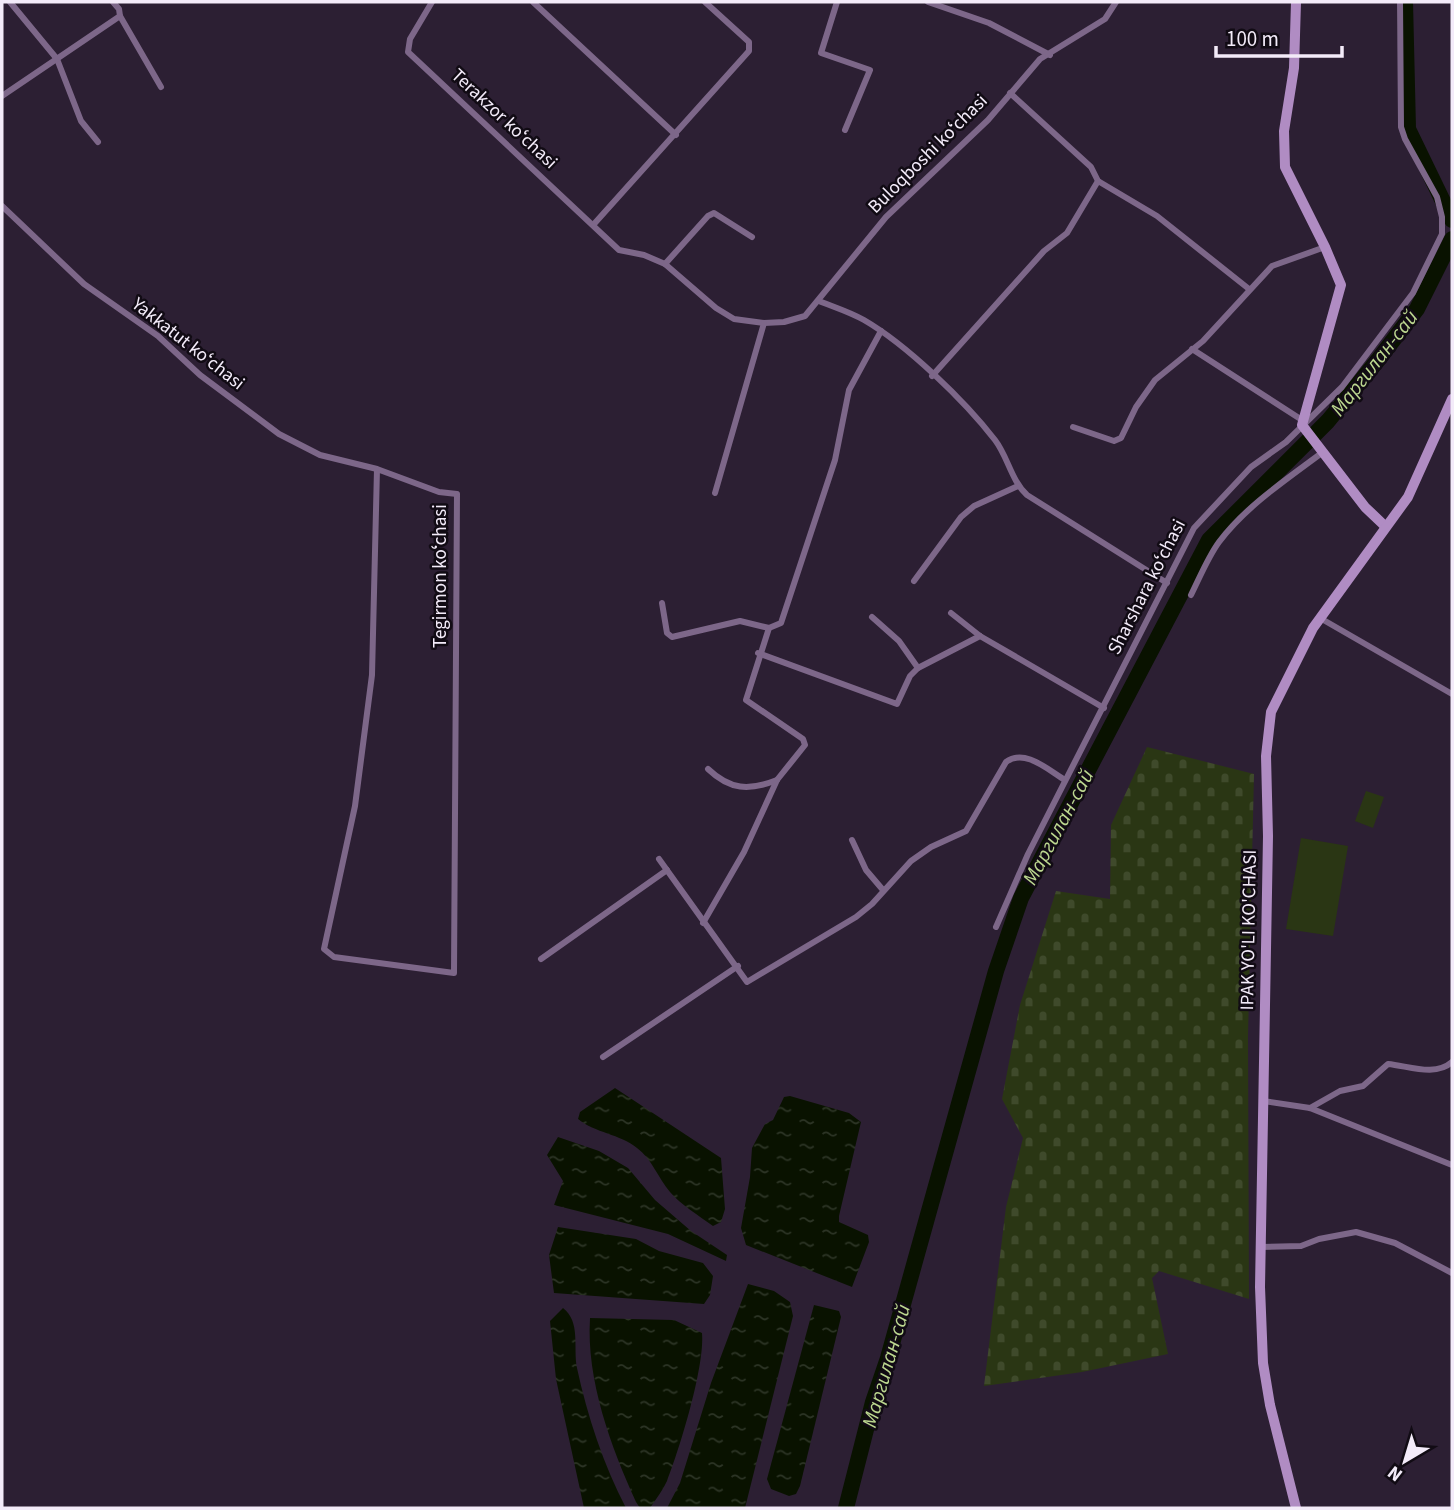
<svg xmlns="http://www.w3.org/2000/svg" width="1454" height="1510" font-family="'Source Sans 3',sans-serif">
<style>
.cemetery{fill:url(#cemetery-stones)}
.park{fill:#2a3614}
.water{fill:url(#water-ripples)}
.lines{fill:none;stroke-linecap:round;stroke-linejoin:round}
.river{stroke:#091200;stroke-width:16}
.street{stroke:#7d6789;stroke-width:6}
.secondary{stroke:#b08cc3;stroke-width:10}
.labels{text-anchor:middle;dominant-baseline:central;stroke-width:5;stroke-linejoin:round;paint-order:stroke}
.street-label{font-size:19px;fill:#f3ebf9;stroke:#110b14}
.water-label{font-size:21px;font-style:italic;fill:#bcd78f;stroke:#110b14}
</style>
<defs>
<pattern id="cemetery-stones" width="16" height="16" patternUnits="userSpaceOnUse" patternTransform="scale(1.75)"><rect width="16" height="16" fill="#2a3614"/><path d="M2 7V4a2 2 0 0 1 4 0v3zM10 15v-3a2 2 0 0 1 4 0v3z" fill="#3f4a2b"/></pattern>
<pattern id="water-ripples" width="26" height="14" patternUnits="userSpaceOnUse" patternTransform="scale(1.75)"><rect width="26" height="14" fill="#091200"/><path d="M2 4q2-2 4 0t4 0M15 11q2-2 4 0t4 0" fill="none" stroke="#2d3526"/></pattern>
</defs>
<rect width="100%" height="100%" fill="#2c1f33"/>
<!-- cemetery -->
<polygon class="cemetery" points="1147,747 1254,774 1248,1037 1249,1299 1159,1271 1152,1278 1168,1354 1082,1372 984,1386 1006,1207 1023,1138 1002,1099 1020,1005 1056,891 1110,899 1111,825"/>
<!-- park -->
<g class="park">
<polygon points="1366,791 1384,797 1373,828 1355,821"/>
<polygon points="1301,838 1348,846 1333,936 1286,929"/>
</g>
<!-- water -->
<g class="water">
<path d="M615,1088L721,1158L725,1209L721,1222L713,1226C698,1215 681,1205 670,1192C658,1178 652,1159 637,1148C620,1134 595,1133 578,1119L580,1112Z"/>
<polygon points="790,1096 849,1113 861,1122 839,1216 839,1222 868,1235 869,1242 852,1287 746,1245 741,1228 750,1177 752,1148 765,1124 773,1120 784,1097"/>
<polygon points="558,1137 599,1151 628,1168 655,1200 691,1231 727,1255 726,1261 668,1234 554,1205 563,1181 547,1155"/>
<polygon points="558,1227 636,1239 659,1251 703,1263 713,1276 710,1295 704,1304 554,1293 549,1255"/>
<polygon points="748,1284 774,1291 790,1302 793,1316 745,1508 667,1508 680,1483 711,1383"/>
<polygon points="814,1305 839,1311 841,1317 800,1486 796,1494 789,1496 771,1489 767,1479"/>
<path d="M563,1308C581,1322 573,1347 577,1368C587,1415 604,1466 626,1508H584L556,1379L550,1321Z"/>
<path d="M590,1318L674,1320L702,1333C705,1366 680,1448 667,1481C663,1490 656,1499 650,1508H640L636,1502C611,1447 586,1380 590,1318Z"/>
</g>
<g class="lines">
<!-- river -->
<g class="river">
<polyline points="1405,2 1408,129 1452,220"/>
<polyline points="846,1508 873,1402 888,1358 996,971 1021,898 1209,540 1328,421 1378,360 1417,309 1452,239"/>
</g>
<!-- street -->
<g class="street">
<polyline points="10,2 57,59 81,121 98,142"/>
<polyline points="432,2 410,39 408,52 619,250 644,255 665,264 716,308 734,319 764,323 784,322 805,316 886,217 988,120 1040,59 1105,19 1116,2"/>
<polyline points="533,2 676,135"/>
<polyline points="837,2 821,53 870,70 845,130"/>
<polyline points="928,2 989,23 1050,55"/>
<polyline points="120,16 161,87"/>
<polyline points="1010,93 1091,167 1098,181 1157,216 1249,289"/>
<polyline points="2,96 120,16 119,9 113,2"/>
<polyline points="2,206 84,284 158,336 200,375 279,434 320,455 377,469 439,492 457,494 454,973 334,957 324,949 355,806 372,675 377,469"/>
<polyline points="594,224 749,51 749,42 705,2"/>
<polyline points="665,264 708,216 714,213 752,237"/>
<path d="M819,301C834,307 850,312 864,320C907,345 964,400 995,440C1008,457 1011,480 1027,495L1167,583"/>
<polyline points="1192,349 1302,420"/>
<polyline points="932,376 1044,251 1067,233 1098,181"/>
<polyline points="1073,427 1114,441 1121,438 1136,407 1155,380 1203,341 1272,266 1325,247"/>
<polyline points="715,493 764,323"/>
<polyline points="914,581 961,517 974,506 1018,486"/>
<path d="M1191,595C1200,577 1208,557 1219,542C1246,506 1287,479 1323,452"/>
<polyline points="662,603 667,633 672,637 740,621 769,628"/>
<polyline points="951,613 980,636 1104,708"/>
<polyline points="872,617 899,641 918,668"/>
<polyline points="1320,618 1452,694"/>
<polyline points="758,653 897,704 910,676 918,668 980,636"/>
<path d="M708,769C730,790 749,791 777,780"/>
<polyline points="852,840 866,870 883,890"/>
<path d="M659,859L747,982L856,917L872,904L911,861L931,847L966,831L1006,762C1025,748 1048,770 1065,780"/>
<polyline points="703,923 744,852 777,780 805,745 803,739 746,700 769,628 781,623 835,460 849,390 881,331"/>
<polyline points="996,927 1028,854 1194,528 1251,467 1286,442 1342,387 1413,293 1442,234 1442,217 1437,197 1405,139 1401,127 1400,2"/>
<polyline points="541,959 667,870"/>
<polyline points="603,1057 738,966"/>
<polyline points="1263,1101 1310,1108 1452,1165"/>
<path d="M1310,1108L1340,1091L1363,1086L1388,1064C1409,1066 1435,1077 1452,1062"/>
<polyline points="1260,1247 1301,1246 1319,1239 1356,1232 1395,1243 1452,1273"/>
</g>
<!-- secondary -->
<g class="secondary">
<polyline points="1296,2 1294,68 1284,131 1285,167 1325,247 1341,285 1302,425 1365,507 1385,526"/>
<polyline points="1296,1508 1270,1405 1263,1363 1260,1287 1268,836 1266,756 1271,712 1313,628 1408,497 1452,399"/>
</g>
</g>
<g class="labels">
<!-- street labels -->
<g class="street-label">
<text transform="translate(504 119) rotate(43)">Terakzor koʻchasi</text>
<text transform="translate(928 154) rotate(-45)">Buloqboshi koʻchasi</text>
<text transform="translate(188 344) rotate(38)">Yakkatut koʻchasi</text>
<text transform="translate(440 576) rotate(-90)">Tegirmon koʻchasi</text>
<text transform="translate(1147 587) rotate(-63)">Sharshara koʻchasi</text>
<text transform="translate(1249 930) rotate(-89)">IPAK YO'LI KO'CHASI</text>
</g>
<!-- water labels -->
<g class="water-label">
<text transform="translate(1374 363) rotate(-52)">Маргилан-сай</text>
<text transform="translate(1058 827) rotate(-62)">Маргилан-сай</text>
<text transform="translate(886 1366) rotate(-74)">Маргилан-сай</text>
</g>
</g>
<!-- border -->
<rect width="1454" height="1510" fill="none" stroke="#f3ebf9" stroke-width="7"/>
<!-- north arrow -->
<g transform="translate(1405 1461) rotate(218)" stroke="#110b14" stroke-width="5" paint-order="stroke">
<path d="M0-5L12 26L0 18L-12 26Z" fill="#f3ebf9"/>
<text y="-10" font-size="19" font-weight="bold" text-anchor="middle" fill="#f3ebf9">N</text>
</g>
<!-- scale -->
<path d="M1216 46v10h126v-10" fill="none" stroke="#f3ebf9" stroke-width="3.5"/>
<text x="1226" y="46" font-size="21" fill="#f3ebf9" stroke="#110b14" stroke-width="5" paint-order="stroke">100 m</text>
</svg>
